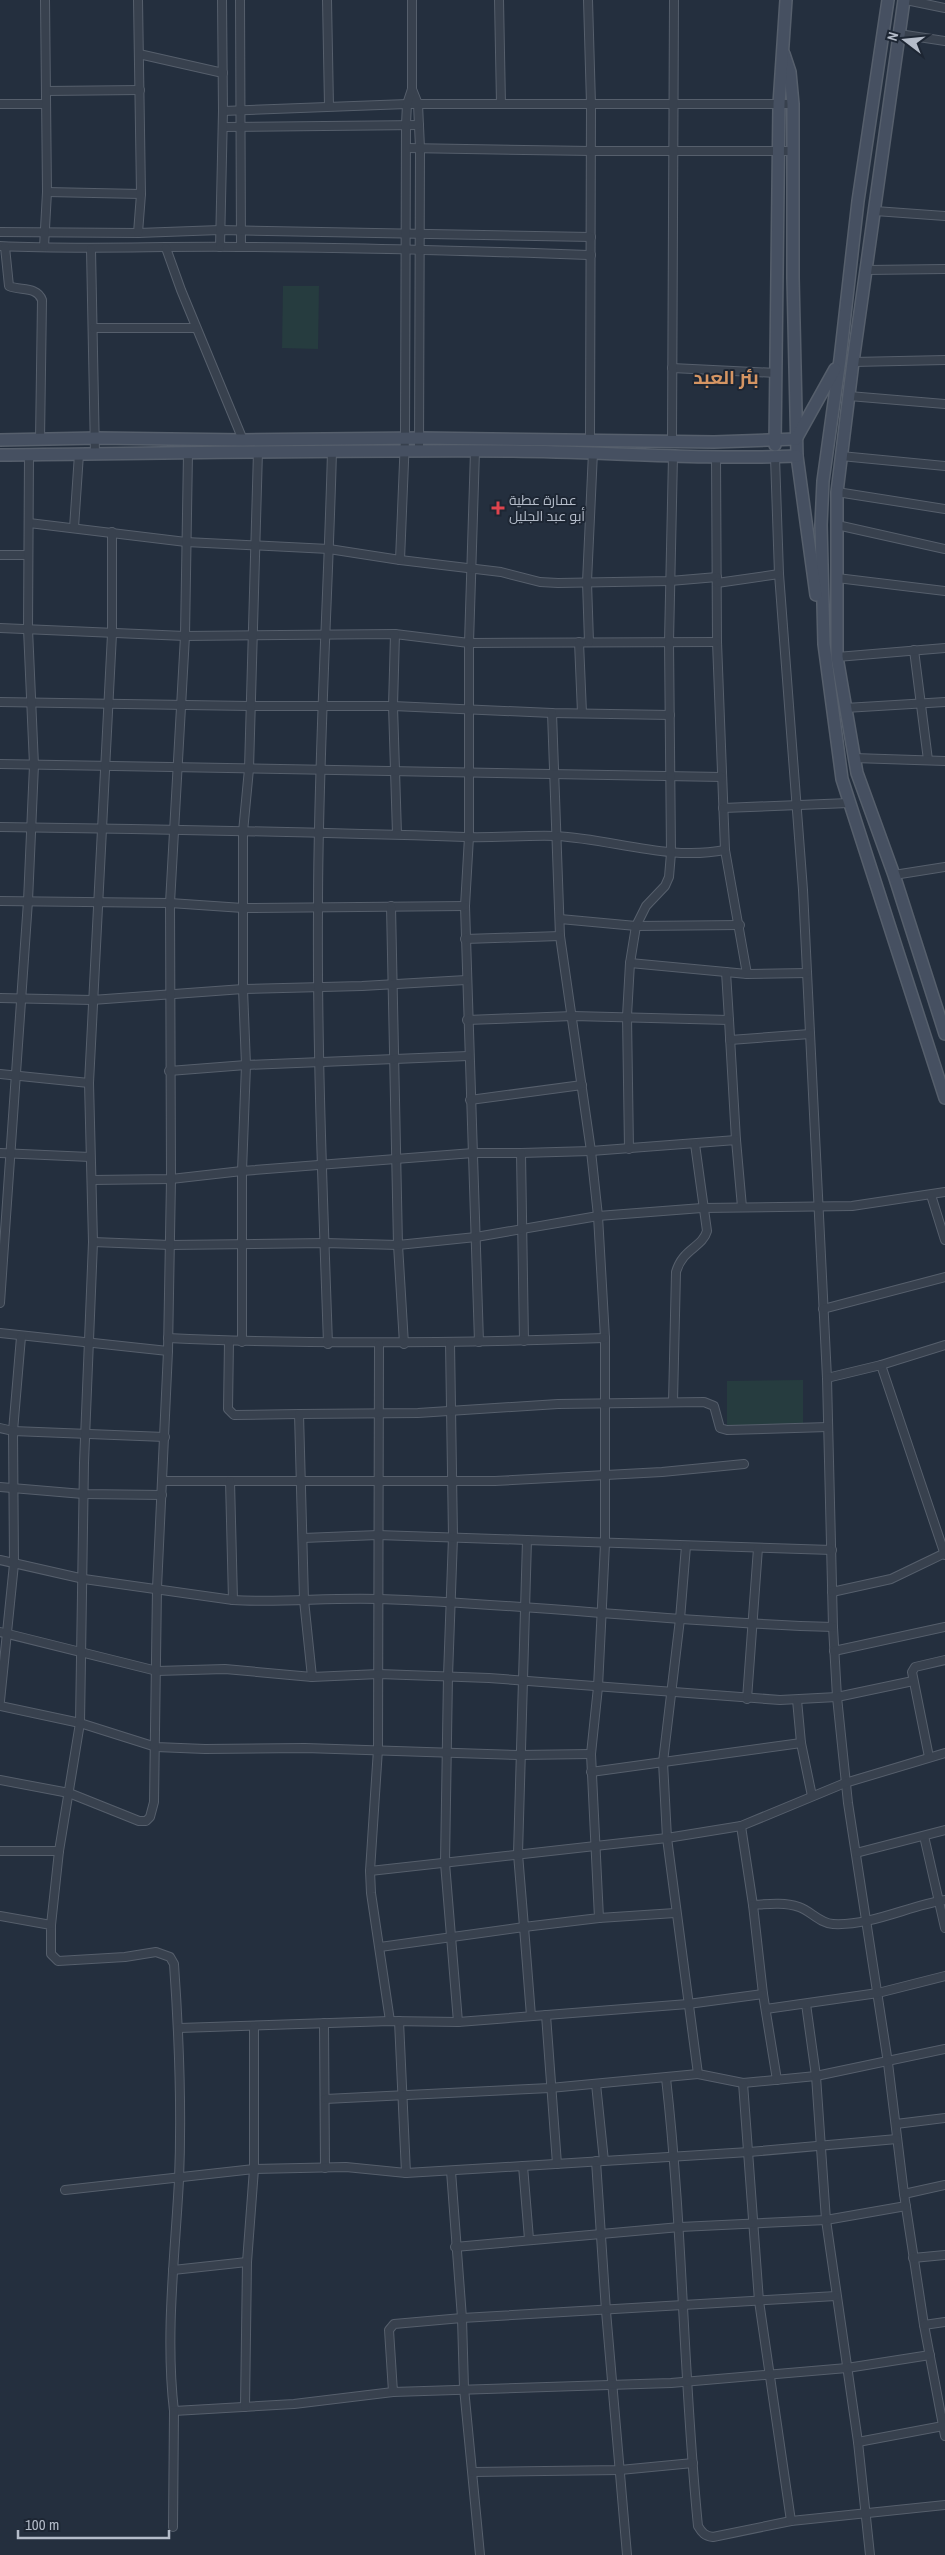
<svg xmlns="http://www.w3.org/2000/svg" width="945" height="2555" font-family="'Archivo Narrow',Cairo,sans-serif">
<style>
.green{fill:#263c3f}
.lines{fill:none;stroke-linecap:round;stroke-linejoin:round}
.street-casing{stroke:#565f6c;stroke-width:10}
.secondary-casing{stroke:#565f6c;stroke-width:14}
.street{stroke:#38414e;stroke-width:8}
.secondary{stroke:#465061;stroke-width:11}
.health-dot{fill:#e0444e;stroke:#1d2633;stroke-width:2}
.labels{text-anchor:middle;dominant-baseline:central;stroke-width:4;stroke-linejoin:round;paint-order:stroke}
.poi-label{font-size:14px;fill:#b4bcc9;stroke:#1d2633;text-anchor:start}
.district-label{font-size:19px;font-weight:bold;fill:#d59563;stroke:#1d2633}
</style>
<rect width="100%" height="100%" fill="#242f3e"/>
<!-- green -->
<g class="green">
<polygon points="283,286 319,286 318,349 282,348"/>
<polygon points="803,1380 803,1425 727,1426 727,1381"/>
</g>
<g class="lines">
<!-- street casing -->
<g class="street-casing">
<g id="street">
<polyline points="240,0 241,247"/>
<polyline points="327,0 329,106"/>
<polyline points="499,0 501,104"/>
<polyline points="588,0 591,104 590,438"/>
<polyline points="906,0 945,8"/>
<polyline points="899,34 945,41"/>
<polyline points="139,54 223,73"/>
<polyline points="412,89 418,104 420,148 419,452"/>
<polyline points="46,91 140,90"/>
<polyline points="0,104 46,104"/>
<polyline points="223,111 407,104 793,104"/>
<polyline points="223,127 419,125"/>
<polyline points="407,148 591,151 794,151"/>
<polyline points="47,192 141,194"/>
<polyline points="875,211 945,216"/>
<polyline points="0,232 138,233 220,230 591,237"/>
<polyline points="138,233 141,194 138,0"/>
<path d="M0,246C80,250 159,246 239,247C356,247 473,251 591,255"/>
<path d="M5,247L9,286C20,291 37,286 42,300L40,440"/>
<polyline points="44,247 47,192 45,0"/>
<polyline points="220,247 223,111 222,0"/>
<polyline points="166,248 181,290 243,440"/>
<polyline points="91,249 95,454"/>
<polyline points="867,270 945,269"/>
<polyline points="94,328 196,328"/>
<polyline points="853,362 945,360"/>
<polyline points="672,368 777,373"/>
<polyline points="849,396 945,404"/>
<polyline points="672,441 674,0"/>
<polyline points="475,451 469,643 469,837 465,906 479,1342"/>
<polyline points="841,456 945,466"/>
<polyline points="716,457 717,642 725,850 747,974"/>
<polyline points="775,457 779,574 803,890 809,1013 827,1378 833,1627 837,1697 848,1803 888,2063 904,2194 924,2325 945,2436"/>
<polyline points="837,492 945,509"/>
<polyline points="29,523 186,542 329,549 400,560 501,572 540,582 558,583 670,581 717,577"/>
<polyline points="837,525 945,549"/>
<polyline points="74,528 79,454"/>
<polyline points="0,555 28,555"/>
<polyline points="400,560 405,438 406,124 407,104 412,89 412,0"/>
<polyline points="837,578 945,591"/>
<polyline points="717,583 779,574"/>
<polyline points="0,628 185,636 395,634 469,643 717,642"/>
<polyline points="395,634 393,706 397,834"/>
<polyline points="579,642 582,713"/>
<polyline points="589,642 587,582 593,452"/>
<polyline points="914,650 928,760"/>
<polyline points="837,657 945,648"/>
<polyline points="0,702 249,706 393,706 552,713 670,715"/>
<polyline points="845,708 945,702"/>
<polyline points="552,713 560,936 591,1151 598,1216 605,1338 605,1544 598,1687 591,1754 599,1918 524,1927 518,1854 527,1540 832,1550"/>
<polyline points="854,758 945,761"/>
<polyline points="0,764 722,777"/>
<polyline points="723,808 849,803"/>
<path d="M0,827C155,829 310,832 465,837C496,838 526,835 556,836C613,839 667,861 725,850"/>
<polyline points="894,875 945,867"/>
<polyline points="0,901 170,903 243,908 465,906"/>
<polyline points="391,906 398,1245 404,1344"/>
<polyline points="560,919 636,926 740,925"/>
<polyline points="465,939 560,936"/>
<polyline points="630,963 747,974 807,973"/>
<polyline points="726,972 729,1020"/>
<polyline points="0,998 92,1000 243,989 362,986 466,980"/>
<polyline points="467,1020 573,1016 729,1020 736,1140"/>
<polyline points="730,1040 810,1034"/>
<polyline points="169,1071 246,1065 468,1056"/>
<polyline points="0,1074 89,1083"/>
<polyline points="470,1100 582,1085"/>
<polyline points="629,1149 627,1016 630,963 636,926 646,906 665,886 669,877 671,853 669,642 673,456"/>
<polyline points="0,1153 90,1157"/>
<polyline points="521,1153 591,1151 736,1140 742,1207"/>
<polyline points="92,1180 171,1179 242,1171 473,1153 521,1153 524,1341"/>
<polyline points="931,1195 945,1240"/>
<polyline points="93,1242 170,1245 325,1243 398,1245 476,1237 598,1216 702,1208 852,1206 945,1192"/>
<polyline points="0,1303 28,901 34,765 28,629 29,455"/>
<polyline points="823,1309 945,1277"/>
<polyline points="0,1333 168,1351"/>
<path d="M168,1338C314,1345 459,1343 605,1338"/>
<polyline points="229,1341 228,1409 234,1415 299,1414"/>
<polyline points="242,1342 242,1171 246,1065 243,989 243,832 249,769 258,451"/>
<polyline points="450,1343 453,1537 448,1676 445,1863 458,2022"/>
<path d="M328,1344C323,1199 317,1054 318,909C318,756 328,604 332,451"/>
<polyline points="379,1344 378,1749 370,1871 371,1893 390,2021"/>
<polyline points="881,1365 945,1555"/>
<polyline points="827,1378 881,1365 945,1345"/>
<path d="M673,1402L676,1272C683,1248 702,1248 707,1231L695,1144"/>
<polyline points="0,1428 13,1431 21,1337"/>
<polyline points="163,1481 495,1481 662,1472 744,1464"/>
<path d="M230,1481L233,1600C282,1603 330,1597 380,1599C531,1604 681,1623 833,1627"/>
<polyline points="0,1487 83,1494 162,1495"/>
<polyline points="303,1538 378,1535 527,1540"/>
<polyline points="686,1546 680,1619 663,1762 667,1838 698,2074 743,2083 816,2076 945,2049"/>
<polyline points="0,1560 84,1579 233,1600"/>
<polyline points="832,1592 891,1579 945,1553"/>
<polyline points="0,1632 157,1671 225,1669 312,1677 379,1674 489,1678 780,1700 837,1697 913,1681"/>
<polyline points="834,1651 945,1627"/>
<polyline points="312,1677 304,1600 299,1414 418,1413 558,1404 704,1402 714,1406 720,1428 727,1430 828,1427"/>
<polyline points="747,1699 758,1548"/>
<polyline points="797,1700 801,1743 812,1796"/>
<polyline points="0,1701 14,1564 13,1431 165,1437"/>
<polyline points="0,1706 80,1723 156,1747 205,1749 305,1748 519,1755 591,1754"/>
<polyline points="929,1757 912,1672 915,1667 945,1660"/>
<polyline points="591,1772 801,1743"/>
<polyline points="0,1780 69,1793 139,1821 146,1821 150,1817 154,1802 157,1588 168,1351 171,1179 170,903 185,636 188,453"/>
<path d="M741,1826L753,1905C768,1904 784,1902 799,1907C811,1911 819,1923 833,1924C871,1926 908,1906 945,1900"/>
<polyline points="924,1836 945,1928"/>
<polyline points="0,1851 59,1851"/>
<polyline points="856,1853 945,1830"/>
<polyline points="370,1871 667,1838 741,1826 845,1783 945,1753"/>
<polyline points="753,1905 763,1994 777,2080"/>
<path d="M0,1916L51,1925V1954L58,1961L125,1957L156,1952L170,1957L174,1964C179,2035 182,2108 179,2180C175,2256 165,2335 174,2411L294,2404L393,2392"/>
<polyline points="599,1918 675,1913"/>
<polyline points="51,1925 59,1851 80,1723 84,1463 93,1242 89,1083 112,634 112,532"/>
<polyline points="380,1947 524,1927 531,2016"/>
<polyline points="806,2004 816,2076 826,2220 858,2442 870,2555"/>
<polyline points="766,2009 878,1993 945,1976"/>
<polyline points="546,2015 557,2164"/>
<polyline points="399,2021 406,2173"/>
<polyline points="324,2023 325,2168"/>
<polyline points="179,2028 390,2021 458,2022 688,2004 763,1994"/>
<path d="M666,2078C683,2227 683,2377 698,2526C702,2533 705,2536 713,2537L791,2521L945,2505"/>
<polyline points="743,2083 759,2301 791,2521"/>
<polyline points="596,2084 604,2161"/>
<polyline points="325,2099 550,2088 698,2074"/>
<polyline points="896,2124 945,2118"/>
<polyline points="596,2161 606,2311 627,2555"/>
<polyline points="451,2171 462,2318 464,2388 480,2555"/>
<polyline points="65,2190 254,2169 346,2167 406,2173 523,2166"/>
<polyline points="904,2194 945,2185"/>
<polyline points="529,2239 523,2166 749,2152 897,2139"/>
<polyline points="455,2247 680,2227 826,2220 906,2206"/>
<polyline points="913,2258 945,2255"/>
<polyline points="173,2270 247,2262"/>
<polyline points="836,2296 462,2318 394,2324 389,2330 393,2392 671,2383 847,2368 930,2355"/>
<polyline points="924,2325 945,2322"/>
<polyline points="245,2407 247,2262 254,2169 254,2026"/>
<polyline points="858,2442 943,2426"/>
<polyline points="473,2472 620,2470 693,2463"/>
<polyline points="173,2527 174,2411"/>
</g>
</g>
<!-- secondary casing -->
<g class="secondary-casing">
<g id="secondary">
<polyline points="888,0 858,201 840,359 823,481 821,525 824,644 842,779 945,1098"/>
<polyline points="904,0 853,362 837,492 837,657 857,773 894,875 945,1034"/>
<polyline points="784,54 790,72 793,104 793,278 797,456 816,595"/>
<polyline points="0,440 97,438 243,440 419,438 714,442 796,439 835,369"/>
<polyline points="775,445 779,104 786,0"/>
<path d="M0,455C171,453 342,450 513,451C607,452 702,460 797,456"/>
</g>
</g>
<!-- street -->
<use href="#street" class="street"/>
<!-- secondary -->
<use href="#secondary" class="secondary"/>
</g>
<!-- markers -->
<path class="health-dot" d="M495.5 500.5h5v5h5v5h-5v5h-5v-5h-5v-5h5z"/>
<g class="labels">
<!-- poi labels -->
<g class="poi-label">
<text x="509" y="500">عمارة عطية<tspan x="509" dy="16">أبو عبد الجليل</tspan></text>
</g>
<!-- district labels -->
<g class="district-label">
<text x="726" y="377">بئر العبد</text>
</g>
</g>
<!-- north arrow -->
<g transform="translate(905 40) rotate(286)" stroke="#1d2633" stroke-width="4" paint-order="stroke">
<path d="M0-4L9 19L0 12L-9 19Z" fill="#b4bcc9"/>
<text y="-8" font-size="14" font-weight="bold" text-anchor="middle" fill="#b4bcc9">N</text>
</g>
<!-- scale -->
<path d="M18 2530v8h151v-8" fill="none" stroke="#b4bcc9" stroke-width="2.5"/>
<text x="25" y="2530" font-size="15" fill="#b4bcc9" stroke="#1d2633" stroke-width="4" paint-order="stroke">100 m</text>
</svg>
